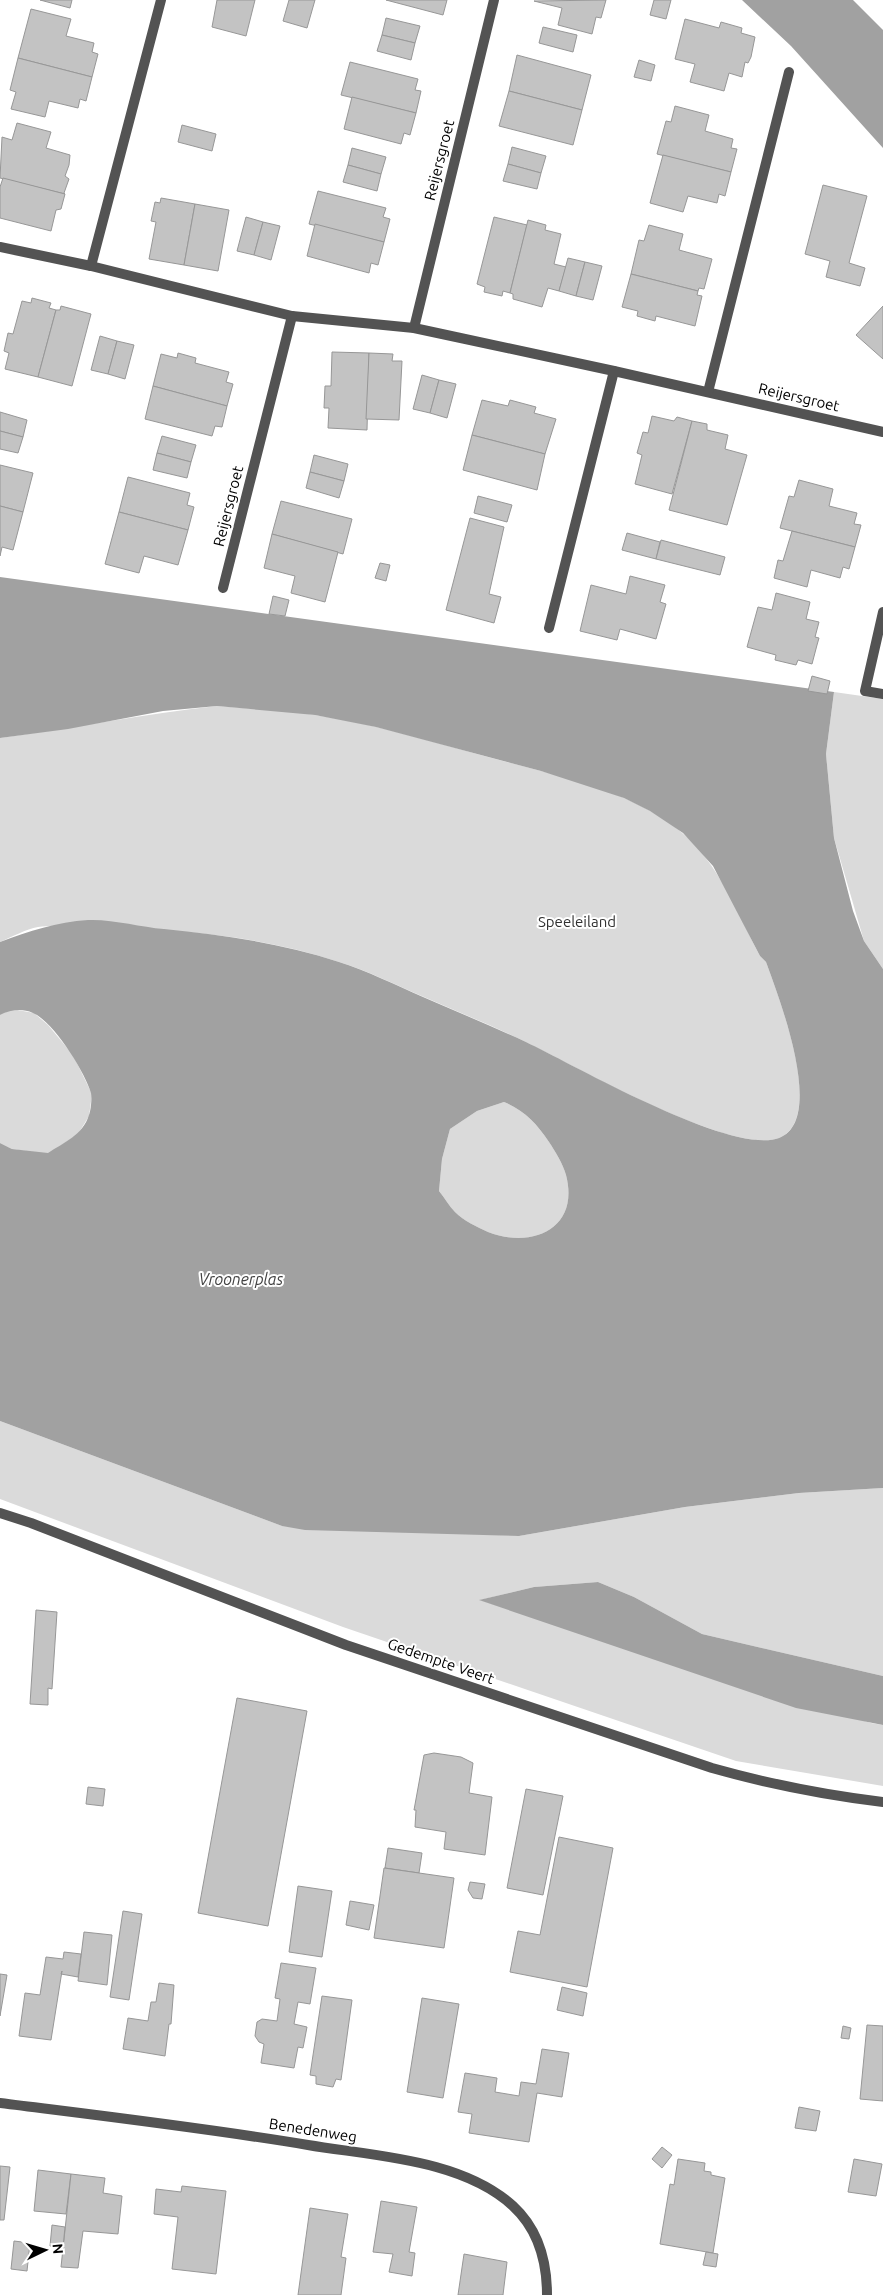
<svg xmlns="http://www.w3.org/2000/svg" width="883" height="2295" font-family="Ubuntu,sans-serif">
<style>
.green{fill:#dadada}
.water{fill:#a1a1a1;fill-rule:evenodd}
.building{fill:#c3c3c3;stroke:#979797}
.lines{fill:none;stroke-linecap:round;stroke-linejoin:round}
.minor{stroke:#535353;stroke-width:10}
.labels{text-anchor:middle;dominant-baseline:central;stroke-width:4;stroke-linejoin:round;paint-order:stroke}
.street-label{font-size:15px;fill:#000;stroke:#fff}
.park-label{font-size:15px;fill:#313131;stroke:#fff}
.water-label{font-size:16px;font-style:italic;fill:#424242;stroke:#fff}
</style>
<rect width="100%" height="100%" fill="#fff"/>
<!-- green -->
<g class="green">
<polygon points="834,692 883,699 883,969 864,941 834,838 826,754"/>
<path d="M217,706C249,709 283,710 315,715C379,724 441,745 503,761C560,776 636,793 681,832C719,863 737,913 760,956L766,962C778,995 827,1119 779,1138C733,1156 574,1066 526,1042C493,1026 458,1012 424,997C396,985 368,971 339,962C262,936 180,929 99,928C80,928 57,924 38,927C26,929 12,937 0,942V738C73,728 144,714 217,706Z"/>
<polygon points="12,1009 34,1013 48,1025 73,1055 92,1094 89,1116 78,1134 48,1154 12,1149 0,1143 0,1015"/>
<path d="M504,1102C525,1111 536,1123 549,1142C555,1151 563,1164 566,1175C580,1229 532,1249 488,1232C477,1227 464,1221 455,1212C449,1206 445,1198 439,1191L442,1159L450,1129L477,1111Z"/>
<polygon points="0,1421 282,1526 519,1536 685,1507 799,1493 883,1488 883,1676 702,1634 634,1597 598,1582 534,1587 480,1600 871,1723 883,1725 883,1786 736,1761 343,1627 0,1499"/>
</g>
<!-- water -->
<g class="water">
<polygon points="742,0 853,0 883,30 883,148 791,46"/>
<path d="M0,577L834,692L826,754L834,838L853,911L864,941L883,969V1488L799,1493L685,1507L519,1536L305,1530L282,1526L0,1421V1143L12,1149L48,1153C63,1143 83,1135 89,1115C91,1110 92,1098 91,1093C85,1072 53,1021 33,1013C21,1008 11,1010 0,1015V942C29,931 57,922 88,920C113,919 140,927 164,929C223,935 282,943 339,962C367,971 396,985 423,997C457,1012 492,1026 526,1042C574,1065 732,1156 779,1138C827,1120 778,995 766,962L760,956L713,866L683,833L650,811L624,798L541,771L376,727L315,715L217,706L163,711L68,729L0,738ZM504,1102C525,1111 536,1123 549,1142C555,1151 563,1164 566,1175C580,1229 532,1249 488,1232C477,1227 464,1221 455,1212C449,1206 445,1198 439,1191L442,1159L450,1129L477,1111Z"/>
<polygon points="598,1582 634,1597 702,1634 883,1676 883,1725 796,1708 479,1600 534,1587"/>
</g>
<!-- building -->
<g class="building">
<polygon points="40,0 72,0 70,8"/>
<polygon points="217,0 255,0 246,36 212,27"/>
<polygon points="289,0 315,0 307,28 283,21"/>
<polygon points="386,0 447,0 443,15"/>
<polygon points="606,0 601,18 596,17 592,34 558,25 562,8 534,1"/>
<polygon points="654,0 671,0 666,19 650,15"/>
<polygon points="31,9 71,19 66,36 94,43 92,52 98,54 92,77 18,58"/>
<polygon points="386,18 420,26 415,43 382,35"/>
<polygon points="685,19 719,28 721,22 742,28 741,33 755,37 751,57 748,63 745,62 742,77 729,73 724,91 690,82 695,64 675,59"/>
<polygon points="543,27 577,35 573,52 539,43"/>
<polygon points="382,35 415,43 411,60 377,51"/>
<polygon points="517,55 591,75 582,110 509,91"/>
<polygon points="18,58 92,77 86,101 80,99 78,108 49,101 45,117 11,109 16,92 10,90"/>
<polygon points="639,60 655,65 651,81 634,77"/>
<polygon points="350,62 418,79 415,90 421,91 416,113 341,95"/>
<polygon points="509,91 582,110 573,145 499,126"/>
<polygon points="352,97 416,113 410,135 404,133 401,144 344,129"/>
<polygon points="675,106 709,115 705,131 733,139 731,148 737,149 731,172 657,154 666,121 671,122"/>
<polygon points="17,123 51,132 46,148 70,155 69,165 65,176 69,179 64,193 65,194 0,178 2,137 12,140"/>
<polygon points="182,125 216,134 212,151 178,142"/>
<polygon points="512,147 546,156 541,173 508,164"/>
<polygon points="352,148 386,157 381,174 348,165"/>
<polygon points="663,155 731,172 725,196 719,194 717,203 688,196 683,212 650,203"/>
<polygon points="508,164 541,173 537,189 503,181"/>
<polygon points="348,165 381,174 377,191 343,182"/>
<polygon points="3,178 65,194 61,209 56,210 51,231 0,218 0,187"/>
<polygon points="823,185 867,196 849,263 865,268 860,286 826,277 830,261 805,254"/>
<polygon points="318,191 386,208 383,217 390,219 384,242 309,224"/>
<polygon points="161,198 195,204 184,265 149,259 156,222 151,221 155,202 160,203"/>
<polygon points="195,204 229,210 218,271 184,265"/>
<polygon points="246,217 263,222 254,255 237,251"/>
<polygon points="494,217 527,225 510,293 503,291 502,296 484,292 485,287 477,284"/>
<polygon points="528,220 546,225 545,230 561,234 554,264 566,267 559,291 548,288 542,307 513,299 513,294 510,293"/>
<polygon points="263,222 280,226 271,260 254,255"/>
<polygon points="315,224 384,242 378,265 371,263 369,273 307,256"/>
<polygon points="649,225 683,234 679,250 712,259 704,289 699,288 698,291 631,274 639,240 644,241"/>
<polygon points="568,258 585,262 576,296 559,291"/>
<polygon points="585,262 602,266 593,300 576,296"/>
<polygon points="631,274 698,291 697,295 702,296 695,326 656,316 655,321 637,316 638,311 622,307"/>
<polygon points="32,298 51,303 49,308 56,310 38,377 5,369 9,353 4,351 8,333 13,334 22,301 31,303"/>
<polygon points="61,306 91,314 72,386 38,377 56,310 60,310"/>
<polygon points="883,306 883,359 856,335"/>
<polygon points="100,336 117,341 108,374 91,370"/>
<polygon points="117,341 134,345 125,379 108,374"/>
<polygon points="332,352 369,353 367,430 328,428 329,408 324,408 325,386 331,386"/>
<polygon points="178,353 196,358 195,363 229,372 226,382 233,384 227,406 153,386 161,354 177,358"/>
<polygon points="369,353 393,354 392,361 402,361 399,420 366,419"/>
<polygon points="422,375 439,380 430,413 413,409"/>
<polygon points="439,380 456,384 447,418 430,413"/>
<polygon points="153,386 227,406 222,427 215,426 212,436 145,419"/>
<polygon points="482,400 508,406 510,400 536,407 534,413 556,419 545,454 472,435"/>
<polygon points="0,412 27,420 23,437 0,431"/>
<polygon points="652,416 674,421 677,417 692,421 672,494 635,484 642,455 637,453 643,432 648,433"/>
<polygon points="692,421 707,424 707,430 728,435 725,449 747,455 727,525 669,510"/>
<polygon points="0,431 23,437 18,453 0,449"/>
<polygon points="472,435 545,454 537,490 463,470"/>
<polygon points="162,436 196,445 191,462 157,453"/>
<polygon points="157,453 191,462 187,478 153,470"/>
<polygon points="314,455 348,464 344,481 310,472"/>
<polygon points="0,465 33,473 23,512 0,506"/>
<polygon points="310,472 344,481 339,498 306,488"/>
<polygon points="128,477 190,493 187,505 194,507 188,530 119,512"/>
<polygon points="799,480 833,489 829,506 857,513 854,524 861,525 855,547 780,528 789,496 794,497"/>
<polygon points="478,496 512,505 507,522 474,513"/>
<polygon points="281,501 352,519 343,554 272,534"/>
<polygon points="0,506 23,512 13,550 2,547 0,556"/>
<polygon points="119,512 188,530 178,565 144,556 139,573 105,564"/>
<polygon points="470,518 504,527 489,594 501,597 494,623 446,610"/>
<polygon points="792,531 855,547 849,569 843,567 840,578 811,570 807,587 774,578 778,560 783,561"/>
<polygon points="627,533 660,542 656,559 622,550"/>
<polygon points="272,534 338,552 325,602 291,593 295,576 264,568"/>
<polygon points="661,540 725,557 720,575 656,559"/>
<polygon points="380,563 390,565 386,581 375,578"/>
<polygon points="630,576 665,585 660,602 666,604 656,639 620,629 617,640 580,631 591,585 626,594"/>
<polygon points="776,593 810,602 806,619 819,622 815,637 819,638 817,645 812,664 798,660 796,665 775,660 776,655 747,647 758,607 772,610"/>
<polygon points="273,596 289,600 285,616 269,614"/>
<polygon points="812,676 830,681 827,694 808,691"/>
<polygon points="36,1610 57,1612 52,1689 48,1688 48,1705 30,1704"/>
<polygon points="237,1698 307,1711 268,1926 198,1913"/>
<polygon points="434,1753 461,1757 473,1763 469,1793 492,1797 485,1855 444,1849 446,1832 415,1827 416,1810 414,1810 424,1755"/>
<polygon points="88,1787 105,1789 103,1806 86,1804"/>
<polygon points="526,1789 563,1796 543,1895 507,1888"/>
<polygon points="559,1837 613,1848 587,1987 510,1972 518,1931 540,1935"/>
<polygon points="388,1848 422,1853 419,1873 385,1868"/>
<polygon points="384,1868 454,1878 444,1948 374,1938"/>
<polygon points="470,1882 485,1884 482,1899 473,1898 468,1890"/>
<polygon points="298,1886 332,1891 322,1957 289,1952"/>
<polygon points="350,1901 374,1905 369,1930 346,1925"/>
<polygon points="123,1911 142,1914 129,2000 110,1997"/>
<polygon points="84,1932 112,1935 107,1985 78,1981"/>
<polygon points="64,1952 81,1954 78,1977 61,1974 62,1971 51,2040 19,2036 25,1993 40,1995 46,1957 63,1959"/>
<polygon points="281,1963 316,1968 310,2004 298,2002 294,2024 307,2027 303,2048 298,2047 294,2068 261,2063 264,2044 259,2042 255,2036 257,2022 262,2019 277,2021 280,1999 275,1998"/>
<polygon points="0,1974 7,1975 0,2016"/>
<polygon points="159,1983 174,1985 171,2024 169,2024 165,2056 123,2049 128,2018 148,2021 151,2002 156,2002"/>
<polygon points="562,1987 587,1993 583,2016 557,2010"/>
<polygon points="322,1996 352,2000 341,2080 336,2079 333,2087 316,2084 316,2076 310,2075"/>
<polygon points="422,1998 459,2004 443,2098 407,2092"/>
<polygon points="867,2025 883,2026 883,2101 860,2099"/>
<polygon points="843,2026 851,2028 849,2039 841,2038"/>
<polygon points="542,2049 569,2053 562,2097 537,2093 529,2142 469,2133 472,2114 458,2112 465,2073 497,2078 495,2092 519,2096 521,2082 536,2084"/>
<polygon points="799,2107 820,2111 816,2131 795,2128"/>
<polygon points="662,2147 672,2155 662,2168 652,2159"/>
<polygon points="678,2159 705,2163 704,2171 711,2172 711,2175 725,2178 713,2253 660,2244 670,2184 674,2185"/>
<polygon points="854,2159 882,2164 876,2196 848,2192"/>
<polygon points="0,2166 10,2167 4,2220 0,2220"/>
<polygon points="38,2170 71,2174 66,2214 34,2211"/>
<polygon points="71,2174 105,2178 103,2193 122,2196 118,2234 83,2231 78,2268 61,2267"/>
<polygon points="182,2186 226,2191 216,2274 172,2269 178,2217 154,2214 156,2189 181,2192"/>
<polygon points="381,2201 417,2207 409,2252 415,2253 412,2276 389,2272 393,2254 373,2252"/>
<polygon points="310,2208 348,2214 341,2257 346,2258 341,2295 298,2295"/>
<polygon points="52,2225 65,2227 63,2247 50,2246"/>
<polygon points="14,2241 30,2243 27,2271 11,2269"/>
<polygon points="706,2252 718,2254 716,2267 703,2265"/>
<polygon points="464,2254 507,2262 503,2295 458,2295"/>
</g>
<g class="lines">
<!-- minor -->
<g class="minor">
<polyline points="0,247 91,266 292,316 414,328 614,371 883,432"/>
<polyline points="91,266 161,0"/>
<polyline points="414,328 494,0"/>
<polyline points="708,392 789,72"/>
<polyline points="223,588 292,316"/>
<polyline points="883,612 865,691 883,694"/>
<polyline points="549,628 614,371"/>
<path d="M0,1513L31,1523L346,1645L712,1768C769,1784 825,1795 883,1802"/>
<path d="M0,2103C103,2116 206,2128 308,2145C373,2156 462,2159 513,2206C538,2229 547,2262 547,2295"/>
</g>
</g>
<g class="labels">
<!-- street labels -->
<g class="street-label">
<text transform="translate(439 160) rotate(-76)">Reijersgroet</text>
<text transform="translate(799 397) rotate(13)">Reijersgroet</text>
<text transform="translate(228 506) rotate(-76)">Reijersgroet</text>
<text transform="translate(441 1661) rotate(19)">Gedempte Veert</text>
<text transform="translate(313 2130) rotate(9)">Benedenweg</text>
</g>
<!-- park labels -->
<g class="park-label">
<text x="577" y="921">Speeleiland</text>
</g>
<!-- water labels -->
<g class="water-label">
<text x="241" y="1279">Vroonerplas</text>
</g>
</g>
<!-- north arrow -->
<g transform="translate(45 2250) rotate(85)" stroke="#ffffff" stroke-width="4" paint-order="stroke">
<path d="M0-4L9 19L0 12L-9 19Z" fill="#000000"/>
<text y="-8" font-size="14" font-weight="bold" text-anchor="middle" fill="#000000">N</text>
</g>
</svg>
